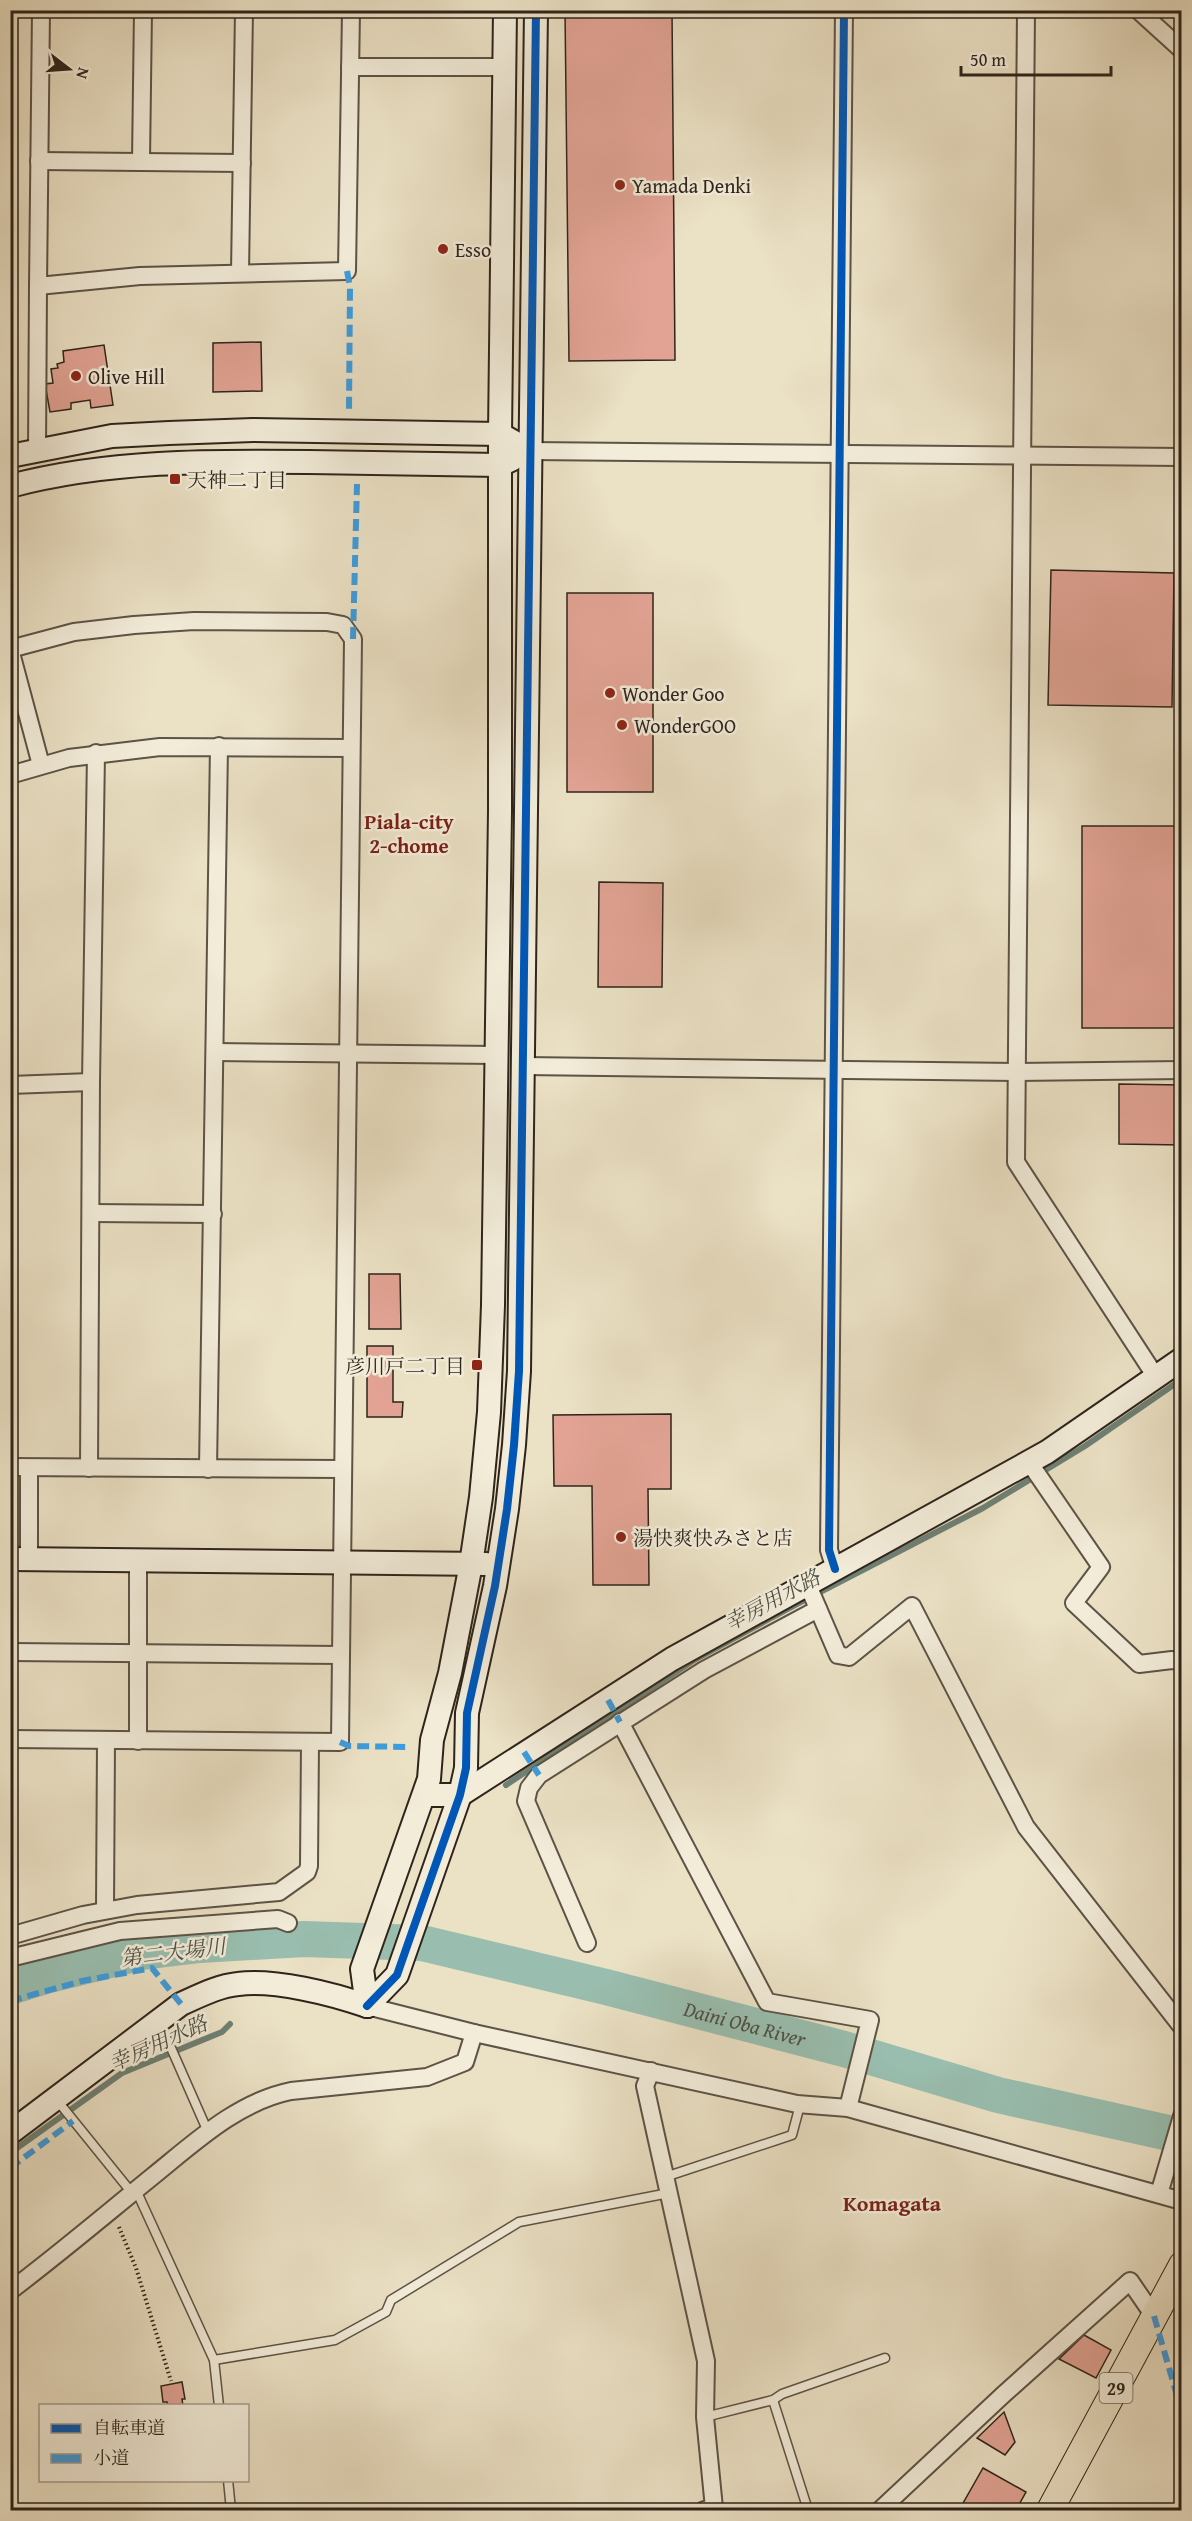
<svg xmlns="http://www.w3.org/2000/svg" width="1192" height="2521" font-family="'Gentium Book Plus','Noto Serif JP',serif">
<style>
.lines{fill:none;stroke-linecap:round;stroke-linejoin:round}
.stream{stroke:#6e8074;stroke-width:6}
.river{stroke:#99beaf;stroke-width:36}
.building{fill:#e2a394;stroke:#2e241b;stroke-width:1.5}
.lane-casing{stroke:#5d5346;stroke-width:11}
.street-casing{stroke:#5d5346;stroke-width:20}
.secondary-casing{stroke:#2e241b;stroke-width:26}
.primary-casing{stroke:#2e241b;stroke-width:28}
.path{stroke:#2e241b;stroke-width:4;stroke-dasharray:1.5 3;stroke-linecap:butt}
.lane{stroke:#f2ecd9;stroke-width:8}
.street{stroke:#f2ecd9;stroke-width:16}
.secondary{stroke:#f2ecd9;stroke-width:22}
.primary{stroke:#ebe1c5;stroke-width:26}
.quiet{stroke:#3d9cdf;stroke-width:6;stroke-dasharray:12 6;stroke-linecap:butt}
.cycleway-casing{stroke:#f2ecd9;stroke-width:11}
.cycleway{stroke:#0057b8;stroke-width:8}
.poi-dot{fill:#8f2418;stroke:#f2ecd9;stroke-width:2}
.labels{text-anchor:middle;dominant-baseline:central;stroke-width:5;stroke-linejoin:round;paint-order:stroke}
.shield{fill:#f2ecd9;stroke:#696054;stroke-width:1.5}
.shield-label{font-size:18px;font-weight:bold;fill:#2e241b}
.poi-label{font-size:20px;fill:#2e241b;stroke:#f2ecd9;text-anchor:start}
.neighbourhood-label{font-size:21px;font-weight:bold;fill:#7a1f14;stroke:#f2ecd9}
.water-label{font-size:21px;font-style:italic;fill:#4e5247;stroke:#f2ecd9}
.quarter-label{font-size:22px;font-weight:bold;fill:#7a1f14;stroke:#f2ecd9}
</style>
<rect width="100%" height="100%" fill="#ebe1c5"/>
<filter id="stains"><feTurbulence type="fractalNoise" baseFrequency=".00333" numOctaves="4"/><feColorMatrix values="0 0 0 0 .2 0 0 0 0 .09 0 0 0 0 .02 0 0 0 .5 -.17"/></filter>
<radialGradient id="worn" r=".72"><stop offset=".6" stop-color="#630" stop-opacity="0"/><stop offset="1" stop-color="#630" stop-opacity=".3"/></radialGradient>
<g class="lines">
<!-- stream -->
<g class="stream">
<polyline points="506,1785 694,1660 793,1606 983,1508 1085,1446 1182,1379"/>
<polyline points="10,2153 122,2073 222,2032 230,2024"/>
</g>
<!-- river -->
<path class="river" id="s1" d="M10,1987L45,1976L142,1952L200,1945L304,1939L422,1943L606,1987L844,2049L998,2095L1182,2136"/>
</g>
<!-- building -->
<g class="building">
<polygon points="565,10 672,10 675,360 569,361"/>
<polygon points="261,342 262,391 213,392 213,343"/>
<polygon points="104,345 113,405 91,408 90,400 71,403 71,409 50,412 45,384 53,383 51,369 58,368 57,364 64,362 63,351"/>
<polygon points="1051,570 1174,573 1172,707 1048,705"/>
<rect x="567" y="593" width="86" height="199"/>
<rect x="1082" y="826" width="100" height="202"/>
<polygon points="599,882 663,883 662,987 598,987"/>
<polygon points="1119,1084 1182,1085 1182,1145 1119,1144"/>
<polygon points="369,1274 400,1274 401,1329 369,1329"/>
<polygon points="367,1346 393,1346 393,1402 403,1402 402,1417 367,1417"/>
<polygon points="671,1414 671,1489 648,1489 649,1585 593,1585 592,1486 554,1486 553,1415"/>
<polygon points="1084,2335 1111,2350 1096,2378 1059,2359"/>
<polygon points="182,2382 185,2399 182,2399 183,2406 168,2406 167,2402 163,2402 161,2386"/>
<polygon points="1004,2412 1015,2442 1005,2455 977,2438"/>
<polygon points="983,2468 1026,2492 1016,2510 971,2510 962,2505"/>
</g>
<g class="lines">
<!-- lane casing -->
<g class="lane-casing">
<g id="lane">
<polyline points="10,233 12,233"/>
<polyline points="157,2023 168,2041 208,2132"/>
<polyline points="56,2099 132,2193"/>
<polyline points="665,2177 792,2135 800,2105"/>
<polyline points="136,2190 214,2360 219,2406"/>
<polyline points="214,2360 335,2340 386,2312 391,2300 519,2222 669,2193"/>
<polyline points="773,2400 808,2510"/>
<polyline points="705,2417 773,2400 782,2394 885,2358"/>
<polyline points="228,2480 231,2510"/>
</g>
</g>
<!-- street casing -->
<g class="street-casing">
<g id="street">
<polyline points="41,10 38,286 140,276 347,271 351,10"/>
<polyline points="1026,10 1016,1162 1156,1377"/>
<polyline points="1138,10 1182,50"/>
<polyline points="350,67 504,67"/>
<polyline points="141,160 143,10"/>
<polyline points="39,161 242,163"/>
<polyline points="240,273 244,10"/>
<polyline points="37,450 38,286"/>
<polyline points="531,451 1182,457"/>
<polyline points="10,649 74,632 134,625 194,621 327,622 343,625 353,639 340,1742 10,1739"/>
<polyline points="10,649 41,765"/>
<polyline points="10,775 69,758 160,747 351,748"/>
<polyline points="215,1052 497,1055"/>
<polyline points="524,1066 1017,1072 1182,1070"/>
<polyline points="10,1085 91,1082"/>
<polyline points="91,1213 213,1214"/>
<polyline points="1029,1462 1101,1567 1074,1603 1139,1664 1172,1660 1182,1662"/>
<polyline points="10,1467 342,1469"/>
<polyline points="89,1468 91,1082 96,753"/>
<polyline points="208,1469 219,746"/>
<polyline points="29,1559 29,1468"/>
<polyline points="835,1569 829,1550 844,10"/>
<polyline points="807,1583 838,1655 849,1657 912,1606 1026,1827 1182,2027"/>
<polyline points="10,1652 341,1655"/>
<polyline points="620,1722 767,2002 870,2020 848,2108"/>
<polyline points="138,1741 138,1561"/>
<polyline points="105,1910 106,1741"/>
<polyline points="10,1936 83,1915 137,1905 279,1892 307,1872 309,1866 310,1742"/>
<polyline points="587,1943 526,1801 529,1788 539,1775 704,1670 818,1609"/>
<polyline points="10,1958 120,1931 278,1919 288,1923"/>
<polyline points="367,2006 474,2033 797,2104 848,2108 1182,2201"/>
<polyline points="651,2071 645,2086 706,2361 705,2417 714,2508 704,2510"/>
<polyline points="1159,2194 1182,2116"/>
<path d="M10,2291C59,2254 105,2215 153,2176C194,2143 237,2102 291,2091L427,2077L465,2062L474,2033"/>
<polyline points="880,2510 1004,2394 1130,2281 1154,2316"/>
</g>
</g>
<!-- secondary casing -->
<g class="secondary-casing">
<g id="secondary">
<polyline points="10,456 112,436 169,433 253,430 500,434 514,442"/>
<path d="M10,486C108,460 209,461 309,462C373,463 436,464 500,465L513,459"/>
<polyline points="10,1559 486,1564"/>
<polyline points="425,1795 460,1795 672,1659 1047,1452 1182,1359"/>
<polyline points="367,2006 397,1975 460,1795 466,1768 467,1713 495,1586 507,1509 514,1445 519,1371 536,10"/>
<polyline points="367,2006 362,1969 429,1779 432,1740 450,1673 471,1564 481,1497 489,1412 493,1305 500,811 500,434 505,10"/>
<path d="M10,2133L181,2004C199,1996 218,1986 238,1984C274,1979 333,1994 367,2006"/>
</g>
</g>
<!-- primary casing -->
<g class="primary-casing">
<polyline id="primary" points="1050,2510 1182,2265"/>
</g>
<!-- path -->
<g class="path">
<polyline points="119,2227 136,2268 171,2381"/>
<polyline points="1176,2234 1182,2237"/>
</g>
<!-- lane -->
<use href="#lane" class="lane"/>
<!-- street -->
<use href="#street" class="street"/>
<!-- secondary -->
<use href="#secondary" class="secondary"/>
<!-- primary -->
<use href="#primary" class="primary"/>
<!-- quiet -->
<g class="quiet">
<polyline points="347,271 350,287 349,411"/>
<polyline points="353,639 357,484"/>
<polyline points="608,1700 620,1722"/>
<polyline points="340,1742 349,1746 411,1747"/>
<polyline points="524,1752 539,1775"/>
<polyline points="10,2001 82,1981 152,1968 181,2004"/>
<polyline points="10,2168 73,2121"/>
<polyline points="1154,2316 1182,2413"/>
</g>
<!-- cycleway casing -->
<g class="cycleway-casing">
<g id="cycleway">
<polyline points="835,1569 829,1550 844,10"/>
<polyline points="367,2006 397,1975 460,1795 466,1768 467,1713 495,1586 507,1509 514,1445 519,1371 536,10"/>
</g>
</g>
<!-- cycleway -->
<use href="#cycleway" class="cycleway"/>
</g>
<!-- markers -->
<g class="poi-dot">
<circle cx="620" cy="185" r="6"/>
<circle cx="443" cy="249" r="6"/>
<circle cx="76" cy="376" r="6"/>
<rect x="169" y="473" width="12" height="12" rx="3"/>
<circle cx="610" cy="693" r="6"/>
<circle cx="622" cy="725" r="6"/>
<rect x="471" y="1359" width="12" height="12" rx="3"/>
<circle cx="621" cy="1537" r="6"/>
</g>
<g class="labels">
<!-- shield labels -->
<rect class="shield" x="1099.5" y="2373" width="33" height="30" rx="4.5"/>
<g class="shield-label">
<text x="1116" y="2388">29</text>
</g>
<!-- poi labels -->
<g class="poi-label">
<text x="632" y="185">Yamada Denki</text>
<text x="455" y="249">Esso</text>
<text x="88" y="376">Olive Hill</text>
<text x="187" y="479">天神二丁目</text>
<text x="622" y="693">Wonder Goo</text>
<text x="634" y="725">WonderGOO</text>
<text x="465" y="1365" text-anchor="end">彦川戸二丁目</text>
<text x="633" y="1537">湯快爽快みさと店</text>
</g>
<!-- neighbourhood labels -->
<g class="neighbourhood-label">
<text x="409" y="821">Piala-city<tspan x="409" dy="24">2-chome</tspan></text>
</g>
<!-- water labels -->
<g class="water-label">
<text transform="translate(772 1600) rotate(-28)">幸房用水路</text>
<text transform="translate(173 1952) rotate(-7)">第二大場川</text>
<text stroke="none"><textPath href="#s1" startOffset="750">Daini Oba River</textPath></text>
<text transform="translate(158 2043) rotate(-24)">幸房用水路</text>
</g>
<!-- quarter labels -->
<g class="quarter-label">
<text x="892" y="2203">Komagata</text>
</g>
</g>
<!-- margin -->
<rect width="1192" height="2521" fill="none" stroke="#ebe1c5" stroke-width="36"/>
<rect x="12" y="12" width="1168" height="2497" fill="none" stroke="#2e241b" stroke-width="3"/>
<rect x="18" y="18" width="1156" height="2485" fill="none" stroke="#2e241b" stroke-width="1.5"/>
<!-- legend -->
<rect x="39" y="2404" width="210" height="78" fill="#f2ecd9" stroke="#a49c8d" stroke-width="1.5"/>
<rect x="51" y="2424" width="30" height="9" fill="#0057b8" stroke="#a49c8d" stroke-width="1.5"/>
<text x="93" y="2434" font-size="18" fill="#2e241b">自転車道</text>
<rect x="51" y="2454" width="30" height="9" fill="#3d9cdf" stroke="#a49c8d" stroke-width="1.5"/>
<text x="93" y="2464" font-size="18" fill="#2e241b">小道</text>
<!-- north arrow -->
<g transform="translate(69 69) rotate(107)" stroke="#f2ecd9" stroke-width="4.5" paint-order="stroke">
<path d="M0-4.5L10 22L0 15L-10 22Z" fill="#2e241b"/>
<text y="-9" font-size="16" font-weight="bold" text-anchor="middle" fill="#2e241b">N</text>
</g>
<!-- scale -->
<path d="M961 66v9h150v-9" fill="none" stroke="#2e241b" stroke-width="3"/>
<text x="970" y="66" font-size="18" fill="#2e241b" stroke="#f2ecd9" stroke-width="4.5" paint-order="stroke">50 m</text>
<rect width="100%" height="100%" filter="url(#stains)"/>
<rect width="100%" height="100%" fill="url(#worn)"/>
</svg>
